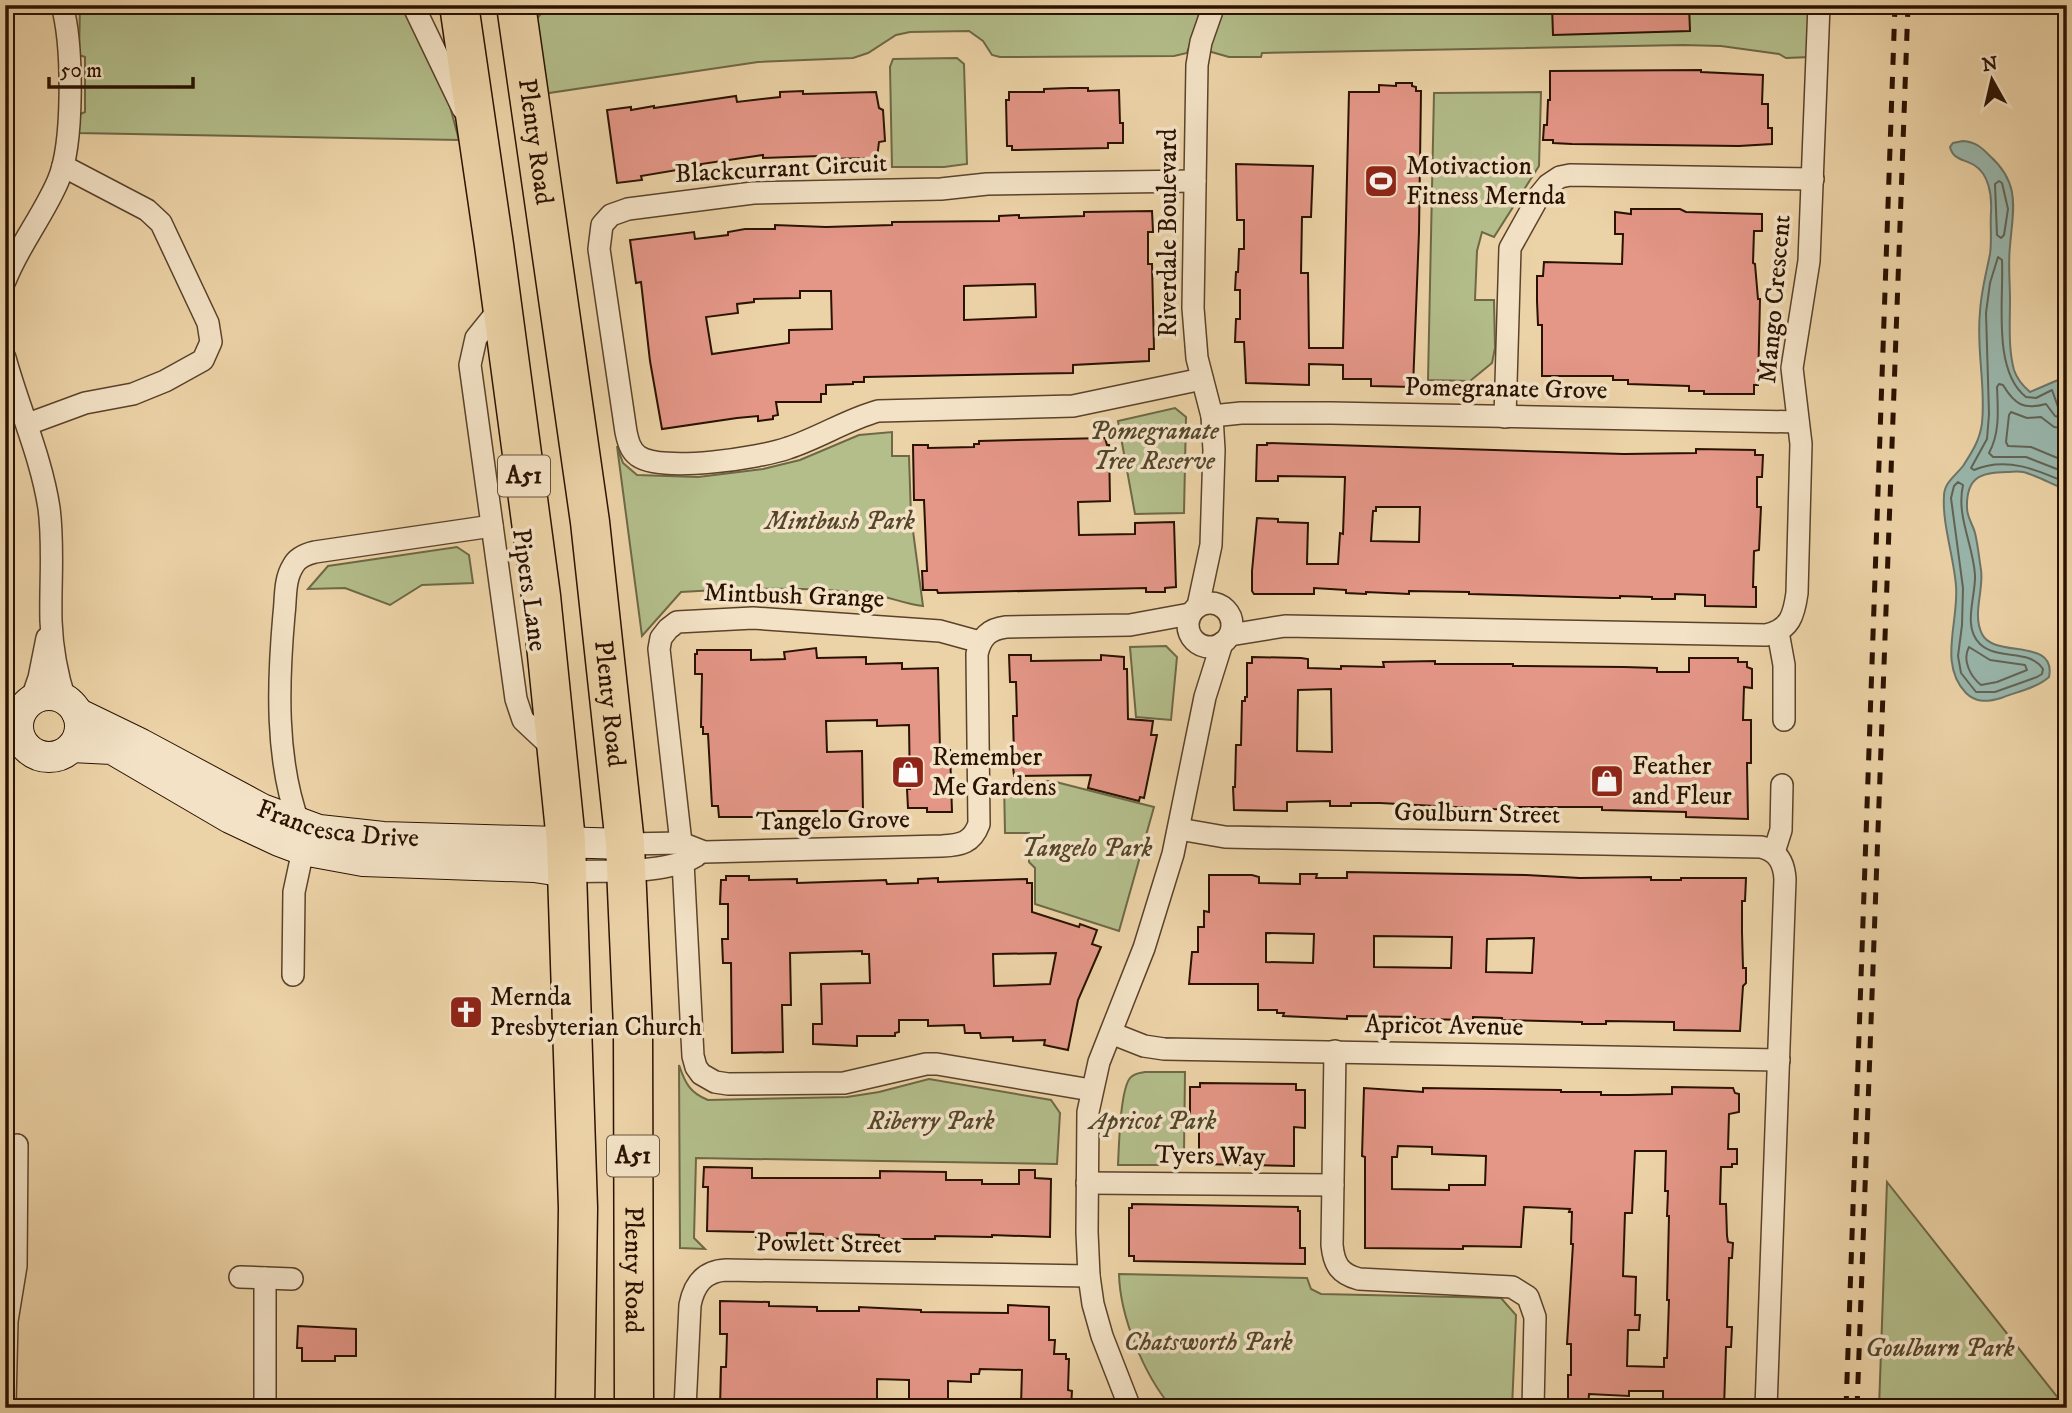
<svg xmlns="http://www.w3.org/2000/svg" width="2072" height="1413" font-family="'IM FELL DW Pica',serif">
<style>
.green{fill:#b3be8b;stroke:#6e6846;stroke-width:2}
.water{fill:#99b7ad;stroke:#6d7568;stroke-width:2}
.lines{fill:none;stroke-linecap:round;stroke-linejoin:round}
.shore{stroke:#626456;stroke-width:2}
.building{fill:#e49687;stroke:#2a1200;stroke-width:2;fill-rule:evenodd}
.street-casing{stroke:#5a422a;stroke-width:24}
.secondary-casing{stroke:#2a1200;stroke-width:32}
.highway-casing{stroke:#2a1200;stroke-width:41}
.street{stroke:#f3e2c6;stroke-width:21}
.secondary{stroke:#f3e2c6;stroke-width:30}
.highway{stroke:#ecd3a7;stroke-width:38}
.rail{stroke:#2a1200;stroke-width:5;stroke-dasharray:12 12;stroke-linecap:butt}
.labels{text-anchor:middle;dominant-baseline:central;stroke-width:7;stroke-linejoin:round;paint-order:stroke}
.shield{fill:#f3e2c6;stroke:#66503b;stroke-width:2}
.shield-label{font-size:24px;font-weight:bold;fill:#2a1200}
.street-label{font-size:26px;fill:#2a1200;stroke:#f3e2c6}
.poi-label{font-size:26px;fill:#2a1200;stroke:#f3e2c6;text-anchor:start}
.park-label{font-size:26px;font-style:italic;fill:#53462a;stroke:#f3e2c6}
</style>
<rect width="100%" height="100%" fill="#ecd3a7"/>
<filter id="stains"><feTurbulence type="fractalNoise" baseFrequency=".00286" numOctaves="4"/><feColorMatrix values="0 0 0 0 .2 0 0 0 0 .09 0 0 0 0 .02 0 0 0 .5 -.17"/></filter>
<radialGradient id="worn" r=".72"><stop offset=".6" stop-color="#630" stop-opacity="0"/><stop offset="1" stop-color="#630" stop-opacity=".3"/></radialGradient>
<!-- green -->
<g class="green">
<polygon points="80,5 404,5 448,99 459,140 77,133 78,115 85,112 85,57 79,55"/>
<polygon points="548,5 1202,5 1187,53 1174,56 1000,57 992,55 983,41 969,31 910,32 896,35 868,53 853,58 758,62 542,94 535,21"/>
<polygon points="1226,5 1810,5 1810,57 1786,58 1779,54 1721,46 1683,45 1262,53 1261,57 1229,57 1208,51"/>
<polygon points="957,58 964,64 967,164 944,167 892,167 890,67 893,59"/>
<polygon points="1541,92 1539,166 1494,237 1482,232 1477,251 1475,300 1494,300 1495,348 1492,363 1470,381 1428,380 1434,93"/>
<polygon points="1175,408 1186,417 1184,513 1135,514 1118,421"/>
<path d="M892,432V456H909L911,516L923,606C904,604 888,596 870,594C808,586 743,588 681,592L642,636L617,446L623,463L637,475L698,477L763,469L800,460L859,435Z"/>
<polygon points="457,547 469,555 473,583 422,585 390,605 345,588 308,589 328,566"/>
<polygon points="1166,646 1177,657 1171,720 1136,717 1130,647"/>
<polygon points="1052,781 1154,807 1119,931 1035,904 1035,868 1029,862 1029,833 1005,833 1004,782"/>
<path d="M679,1065C685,1083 690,1093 708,1100L847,1097L879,1092L929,1079L1051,1100L1060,1113L1057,1164L696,1158L694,1238L705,1249L680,1248Z"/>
<path d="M1145,1072H1185L1184,1152H1164V1165H1118C1119,1146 1120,1091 1130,1078C1134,1073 1140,1073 1145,1072Z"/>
<polygon points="1887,1182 2066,1408 1879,1408"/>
<path d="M1119,1274L1307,1278L1311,1289L1321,1294L1501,1298L1516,1315L1512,1408H1172C1144,1375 1120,1317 1119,1274Z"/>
</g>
<!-- water -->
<path class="water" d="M1963,141C1976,142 1981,147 1990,156C2021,184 2013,209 2010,246C2008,264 2010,282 2010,300C2010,322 2008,348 2014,370C2017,379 2023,386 2030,392L2058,380L2067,415V490C2053,485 2036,475 2023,472C2017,471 2012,472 2007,472C1980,472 1966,478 1967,508C1967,517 1973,525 1975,533C1978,545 1979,558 1981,570C1984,590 1972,614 1982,634C1994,659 2057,637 2049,677C2037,688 2016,692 2001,698C1988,702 1976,703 1966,693C1938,664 1959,622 1956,586C1954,558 1942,523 1944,496C1944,483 1955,476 1963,466C1972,452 1980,440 1982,423C1986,386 1976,349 1980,312C1981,292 1986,274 1990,254C1992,241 1990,226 1991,212C1992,195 1989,174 1974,165C1964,159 1953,160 1950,147L1953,143Z"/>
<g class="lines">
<!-- shore -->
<g class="shore">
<polygon points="1999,181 2002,183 2008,209 2004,235 2001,238 1997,235 1995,184"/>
<path d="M2067,410L2058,407L2052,390L2036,398L2026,397C1992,371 2004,298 2002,260L1998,257L1990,283L1986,313L1989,414L1987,439L1971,468L1974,470C2006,456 2038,470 2067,483"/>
<path d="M2067,419L2055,416L2046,404C2024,410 2015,405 2003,385L1999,384L1997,387C1998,410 2000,433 1989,453L1993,457H2026L2067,473"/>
<polyline points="2067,429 2054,427 2041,417 2027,418 2011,412 2009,415 2006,442 2008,446 2031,447 2067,462"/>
<path d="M1958,482L1963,485C1956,516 1973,544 1975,575C1976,596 1962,627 1980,644C1998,661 2029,648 2043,669L2042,674L2037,677L1995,692H1976L1961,673L1958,656L1962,625L1963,588L1951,498L1954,486Z"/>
<path d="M1969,647L1990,660L2025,665L2027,670L1997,682L1981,685C1970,676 1962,660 1969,647Z"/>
</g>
</g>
<!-- building -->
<g class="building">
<polygon points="1552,5 1689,5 1690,31 1553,35"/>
<polygon points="1701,70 1701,72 1763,75 1762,104 1768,104 1768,128 1772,128 1772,144 1739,146 1572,144 1553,143 1553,140 1543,140 1544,125 1547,125 1548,100 1550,100 1550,71"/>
<polygon points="1396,83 1412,83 1412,86 1416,87 1416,91 1421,91 1419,232 1413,387 1371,386 1371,379 1343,379 1343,365 1309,364 1309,385 1246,383 1244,342 1235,342 1236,319 1240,319 1240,290 1235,290 1236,272 1238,272 1239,249 1244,249 1244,220 1237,220 1236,164 1313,166 1311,217 1302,217 1301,273 1308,273 1309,348 1343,348 1349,92 1379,92 1379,85 1396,86"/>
<polygon points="1070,88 1088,88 1088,91 1119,90 1120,123 1123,123 1123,143 1108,143 1108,148 1061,149 1012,150 1012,146 1007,146 1006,100 1009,100 1009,92 1044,92 1044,89"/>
<polygon points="803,91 803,94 876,92 879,108 883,110 885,141 879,142 877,158 820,159 820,156 763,158 763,155 701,164 701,166 641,176 642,180 617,183 607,110 631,107 631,110 654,106 654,108 736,96 737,102 780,97 780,92"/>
<polygon points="1631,209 1680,209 1686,212 1762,214 1762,231 1754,231 1753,263 1755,264 1758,299 1760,299 1758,385 1754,385 1754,394 1704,394 1704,391 1689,391 1689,386 1628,384 1628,380 1613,380 1613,376 1542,376 1542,325 1538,325 1537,301 1537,276 1543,276 1544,262 1622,264 1623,234 1615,234 1615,212 1631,214"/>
<path d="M1152,211L1153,232H1148V264H1152L1154,349H1149V361L1073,365V373L864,377V382H853V384L826,385V394H821V402H776L778,415L773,416V419L758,421V416L737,418L662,429L650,361L641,282L636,283L630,240L694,232L695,239L728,235V232L745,229H775V225L826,227L892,225V222L999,221V216L1019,215V218L1084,216V212ZM1035,284L1036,317L964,320V286ZM800,291H831L832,329L789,330V343L712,354L706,317L738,313L737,304L754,302V299L800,298Z"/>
<polygon points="1105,438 1107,445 1109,445 1110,501 1078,502 1079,535 1135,534 1135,523 1174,522 1176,587 1165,588 1165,592 1146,592 1146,588 938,593 937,590 923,590 922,571 927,571 924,500 914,500 913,445 928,445 928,448 974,447 974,444 979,444 979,441"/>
<path d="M1267,443L1624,454L1696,453V449L1755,450V455H1763L1762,477H1757V507H1761L1759,550L1754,551L1753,587H1756V607L1705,606V595L1675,594V599H1652V597L1620,596V598H1612L1469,594V592L1409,591V594L1366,592V594L1346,593V590L1314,588V594H1254L1252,591V571L1257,518L1278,519V522L1308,523L1307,564H1338L1340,533L1343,534L1345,477L1278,476V481H1256L1257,445H1267ZM1376,507H1420L1419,542L1371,541L1373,511H1376Z"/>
<polygon points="816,648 817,658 866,657 866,664 902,663 902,669 938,668 940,750 950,750 952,812 927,812 927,808 908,808 907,789 910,789 909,725 877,726 877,720 826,721 827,752 862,751 863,811 762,811 762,817 719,817 718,806 712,806 708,734 703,734 703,727 701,727 702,674 695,674 695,654 697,654 697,650 751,650 751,660 785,659 784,652"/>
<polygon points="1009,655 1031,655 1031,661 1101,660 1101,655 1124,657 1124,669 1127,669 1128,719 1153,721 1151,735 1157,735 1144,798 1140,797 1139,801 1088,788 1091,775 1014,776 1012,756 1014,756 1013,716 1017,716 1016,682 1010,682"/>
<path d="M1252,657L1301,658L1308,659V668L1341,669V666L1384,667L1383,662L1435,661V664H1513V666L1624,667L1657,668V672H1689V658H1738V662H1747V667L1752,669V688L1744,687L1743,720H1751V763H1747L1748,819L1686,817V812L1602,810V807H1510V810L1380,803H1351V806H1330V801L1287,802V811L1234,810L1233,787H1235L1236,745H1241L1242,701H1245V697H1247V663H1252ZM1331,689L1332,752L1297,751L1298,690Z"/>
<path d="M1347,872L1526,875L1580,878L1651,877V880H1681V878H1746L1745,901H1742V932L1743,968H1746V983L1743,986L1740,1031L1674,1030V1022L1606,1021V1024H1582V1022L1502,1020V1018L1473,1017V1020L1415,1019V1017L1347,1016V1019L1283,1016L1284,1013H1277V1010H1258V984H1189L1192,952H1198V927H1204V911L1209,912V875H1252L1259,877V883L1300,884V874H1317L1316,878H1347ZM1266,933L1314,934L1313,963L1266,962ZM1374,936L1452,937L1451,968L1374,967ZM1534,938L1532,973L1486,972L1487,939Z"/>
<path d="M726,876H749V880L797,879V883L886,880L887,884L918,883V879L938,878V882L1027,879V883H1032V912L1079,927L1080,924L1097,930L1092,944L1101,947L1078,1000L1068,1050L1044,1045L1045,1040L1013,1041V1037L981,1038L980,1033H965L964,1025L928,1026V1020H899V1032L895,1033V1036H857V1046L813,1044V1024H822L821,984L870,983L869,954H862V951L790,953L791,1005H782L783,1052L732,1053L731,963H723L722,939H728V904H720L721,880H726ZM1056,953L1050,984L994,986L993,954Z"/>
<polygon points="1200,1083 1296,1084 1296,1090 1305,1090 1305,1128 1294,1127 1294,1166 1199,1164 1199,1127 1190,1127 1190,1087 1200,1087"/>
<path d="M1672,1087L1733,1088L1735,1093L1739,1094V1112L1729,1114L1728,1149H1737V1164H1732V1167H1721L1720,1204H1726L1727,1236L1728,1242L1733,1243L1732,1258H1729L1727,1327H1732L1731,1347H1726L1724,1408H1667L1668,1400H1663V1391H1629V1396L1589,1394L1588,1408H1568V1375H1571V1344H1567L1573,1244H1571L1572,1212H1569L1570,1209L1524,1207L1521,1247L1463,1246V1249L1365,1248V1157L1362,1156L1364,1088L1423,1092V1088L1561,1090V1092H1601V1095H1629L1672,1094ZM1398,1146L1432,1147V1154L1486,1156L1485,1185H1449V1190L1392,1189V1157H1397ZM1635,1151H1666L1665,1191H1668L1667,1216H1669L1667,1300H1669L1667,1358H1664V1367L1627,1366L1628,1330H1639L1640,1315H1635L1636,1277L1623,1276L1625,1213H1632Z"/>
<polygon points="704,1167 752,1168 752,1178 880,1178 880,1171 946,1172 946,1180 982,1180 982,1184 1019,1184 1019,1170 1035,1170 1035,1178 1051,1179 1050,1237 992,1235 992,1237 935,1236 935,1239 888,1239 879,1238 879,1235 844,1234 844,1239 823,1238 823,1234 787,1233 787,1238 756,1237 756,1232 707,1231 708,1187 703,1187"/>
<polygon points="1132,1204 1298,1207 1298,1211 1300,1211 1300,1248 1305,1248 1305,1264 1134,1261 1134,1256 1129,1256 1129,1208 1132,1208"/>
<polygon points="720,1301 769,1302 769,1306 817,1307 817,1311 859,1311 859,1307 921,1310 921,1312 1008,1313 1008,1305 1049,1307 1049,1340 1055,1340 1054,1354 1066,1354 1066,1359 1069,1359 1068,1390 1072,1391 1071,1407 1021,1405 1022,1370 980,1369 979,1374 971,1374 971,1382 948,1381 948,1408 909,1408 909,1380 877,1379 877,1408 720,1408 721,1367 726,1367 727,1334 720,1334"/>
<polygon points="298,1326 356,1329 356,1356 335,1356 335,1361 302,1361 302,1348 297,1348"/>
</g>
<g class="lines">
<!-- street casing -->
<g class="street-casing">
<g id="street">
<polyline points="413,5 463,109"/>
<path d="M1195,181L987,184L941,189L753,193L628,209L611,215L602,225L599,249L626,432C628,441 630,450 638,456C662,473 760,458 788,448C819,438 846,420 878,411L1073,406L1202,379"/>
<path d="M5,281C19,245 43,216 58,181C74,144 73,45 62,5"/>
<polyline points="501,307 476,338 470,365 516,699 523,720 556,751"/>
<path d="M5,358C19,409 41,456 49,508C54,546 50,583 51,621C52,648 57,675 65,700"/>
<polyline points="1212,416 1241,413 1331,413 1798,422"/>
<polyline points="1505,417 1510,248 1539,196 1548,185 1560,177 1570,175 1813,179"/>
<polyline points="28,424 85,403 133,394 165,381 203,360 211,342 208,323 161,223 147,210 63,166"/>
<circle cx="1210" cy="625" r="22"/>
<polyline points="1198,606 1211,545 1214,450 1212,416 1197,358 1193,308 1197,65 1201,42 1214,5"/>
<polyline points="1778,632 1784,665 1784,720"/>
<path d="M1230,635L1285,626L1766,635C1790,630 1794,615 1797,593L1801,444L1792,368L1809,261L1819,5"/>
<polyline points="31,701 39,678 47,638"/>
<path d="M299,824C275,759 278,682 284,614C286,599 284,580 293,566C297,558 306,554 315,552L492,526"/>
<path d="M1179,829L1225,837L1761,847C1778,851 1784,863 1785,879L1766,1408"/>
<polyline points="681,843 659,649 661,638 668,629 677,622 753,618 940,631 980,642"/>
<path d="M625,844L681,843L704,852L942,846C961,845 972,843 979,824L977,654C981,637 989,629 1006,627L1130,625L1190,614"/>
<polyline points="1774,852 1781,830 1782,785"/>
<polyline points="683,862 693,1056 696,1067 701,1074 715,1082 728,1084 844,1083 926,1064 937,1064 1091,1090"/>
<path d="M568,872C605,870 664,875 696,856"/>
<polyline points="293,975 294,892 303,850"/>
<polyline points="1111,1033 1144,1046 1164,1049 1779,1060"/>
<path d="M1335,1051L1332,1245C1334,1265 1340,1274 1359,1279L1512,1287L1528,1297L1535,1317L1533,1408"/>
<polyline points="1087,1183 1333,1185"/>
<polyline points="240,1277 292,1279"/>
<polyline points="5,1403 7,1321 16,1266 17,1145"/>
<polyline points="265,1408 265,1278"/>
<path d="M685,1408L690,1305C694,1285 704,1271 726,1270L1089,1276"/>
<polyline points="1130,1408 1102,1336 1093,1304 1089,1276 1087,1232 1088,1112 1099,1062 1144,948 1173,854 1205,697 1222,643"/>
</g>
</g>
<!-- secondary casing -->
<g class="secondary-casing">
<g id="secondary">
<circle cx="49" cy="726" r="31"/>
<path id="s1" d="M77,713L141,744L262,809L319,830L383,837L625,844"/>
<polyline points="72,747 112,749 230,818 279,841 303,850 363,861 534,867 568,872"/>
</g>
</g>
<!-- highway casing -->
<g class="highway-casing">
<g id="highway">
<polyline points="459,5 494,245 541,596 566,841 578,1208 575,1408"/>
<path id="s2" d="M516,5L590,522L625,844L633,1027L634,1408"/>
</g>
</g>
<!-- street -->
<use href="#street" class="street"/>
<!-- secondary -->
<use href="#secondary" class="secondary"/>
<!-- highway -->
<use href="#highway" class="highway"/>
<!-- rail -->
<g class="rail">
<polyline points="1846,1408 1895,5"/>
<polyline points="1857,1408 1908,5"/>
</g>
</g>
<!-- icons -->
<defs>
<g id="stadium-square" transform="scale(1.75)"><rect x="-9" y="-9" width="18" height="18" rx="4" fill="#8f2418" stroke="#f3e2c6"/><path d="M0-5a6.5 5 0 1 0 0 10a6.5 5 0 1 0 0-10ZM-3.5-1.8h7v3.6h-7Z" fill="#fff"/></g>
<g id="shop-square" transform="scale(1.75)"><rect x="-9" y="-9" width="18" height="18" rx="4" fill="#8f2418" stroke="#f3e2c6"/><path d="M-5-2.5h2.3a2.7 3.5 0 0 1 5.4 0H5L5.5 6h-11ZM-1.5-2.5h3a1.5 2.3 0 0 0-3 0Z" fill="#fff"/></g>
<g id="church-square" transform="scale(1.75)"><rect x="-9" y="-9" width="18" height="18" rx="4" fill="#8f2418" stroke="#f3e2c6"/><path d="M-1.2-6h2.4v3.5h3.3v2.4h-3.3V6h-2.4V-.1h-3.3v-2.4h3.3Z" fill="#fff"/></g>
</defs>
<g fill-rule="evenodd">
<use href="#stadium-square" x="1381" y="181"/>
<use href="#shop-square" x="908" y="772"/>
<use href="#shop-square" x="1607" y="781"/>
<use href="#church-square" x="466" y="1012"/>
</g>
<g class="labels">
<!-- shield labels -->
<g class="shield">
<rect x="498" y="455.5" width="52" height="41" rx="5"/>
<rect x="607" y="1135.5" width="52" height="41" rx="5"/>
</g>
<g class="shield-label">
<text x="524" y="476">A51</text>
<text x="633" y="1156">A51</text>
</g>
<!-- street labels -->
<g class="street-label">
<text stroke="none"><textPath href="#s2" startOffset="138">Plenty Road</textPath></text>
<text transform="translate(781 169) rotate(-3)">Blackcurrant Circuit</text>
<text transform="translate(1168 233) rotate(-90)">Riverdale Boulevard</text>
<text transform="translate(1775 299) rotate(-85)">Mango Crescent</text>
<text transform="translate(1506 389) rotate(1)">Pomegranate Grove</text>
<text transform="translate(529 590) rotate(82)">Pipers Lane</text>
<text transform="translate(794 596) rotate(2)">Mintbush Grange</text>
<text stroke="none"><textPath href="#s2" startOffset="705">Plenty Road</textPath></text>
<text transform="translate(1477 814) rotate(1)">Goulburn Street</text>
<text stroke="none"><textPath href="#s1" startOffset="287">Francesca Drive</textPath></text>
<text transform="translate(833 821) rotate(-1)">Tangelo Grove</text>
<text transform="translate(1444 1026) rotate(1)">Apricot Avenue</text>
<text transform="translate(1210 1156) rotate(1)">Tyers Way</text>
<text transform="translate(829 1244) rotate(1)">Powlett Street</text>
<text stroke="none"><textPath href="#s2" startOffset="1272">Plenty Road</textPath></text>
</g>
<!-- poi labels -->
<g class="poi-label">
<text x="1406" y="166">Motivaction<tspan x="1406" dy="30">Fitness Mernda</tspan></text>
<text x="932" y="757">Remember<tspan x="932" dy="30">Me Gardens</tspan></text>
<text x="1632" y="766">Feather<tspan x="1632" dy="30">and Fleur</tspan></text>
<text x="490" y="997">Mernda<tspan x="490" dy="30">Presbyterian Church</tspan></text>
</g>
<!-- park labels -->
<g class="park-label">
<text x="1154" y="431">Pomegranate<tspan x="1154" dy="30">Tree Reserve</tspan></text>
<text x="840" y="521">Mintbush Park</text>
<text x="1087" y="848">Tangelo Park</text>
<text x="931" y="1121">Riberry Park</text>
<text x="1153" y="1121">Apricot Park</text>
<text x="1208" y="1342">Chatsworth Park</text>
<text x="1940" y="1348">Goulburn Park</text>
</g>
</g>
<!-- margin -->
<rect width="2072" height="1413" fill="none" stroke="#ecd3a7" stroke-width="28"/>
<rect x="7" y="7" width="2058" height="1399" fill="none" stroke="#2a1200" stroke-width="3.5"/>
<rect x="14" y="14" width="2044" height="1385" fill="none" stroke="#2a1200" stroke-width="2"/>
<!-- north arrow -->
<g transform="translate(1992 80) rotate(352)" stroke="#f3e2c6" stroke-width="5" paint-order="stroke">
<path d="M0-5L12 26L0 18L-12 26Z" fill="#2a1200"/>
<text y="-10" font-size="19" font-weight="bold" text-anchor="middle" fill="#2a1200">N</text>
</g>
<!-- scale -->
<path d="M49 77v10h144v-10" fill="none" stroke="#2a1200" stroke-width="3.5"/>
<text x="60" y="77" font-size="21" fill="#2a1200" stroke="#f3e2c6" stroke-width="5" paint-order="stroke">50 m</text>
<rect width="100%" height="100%" filter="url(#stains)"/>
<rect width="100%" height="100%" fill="url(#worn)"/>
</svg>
